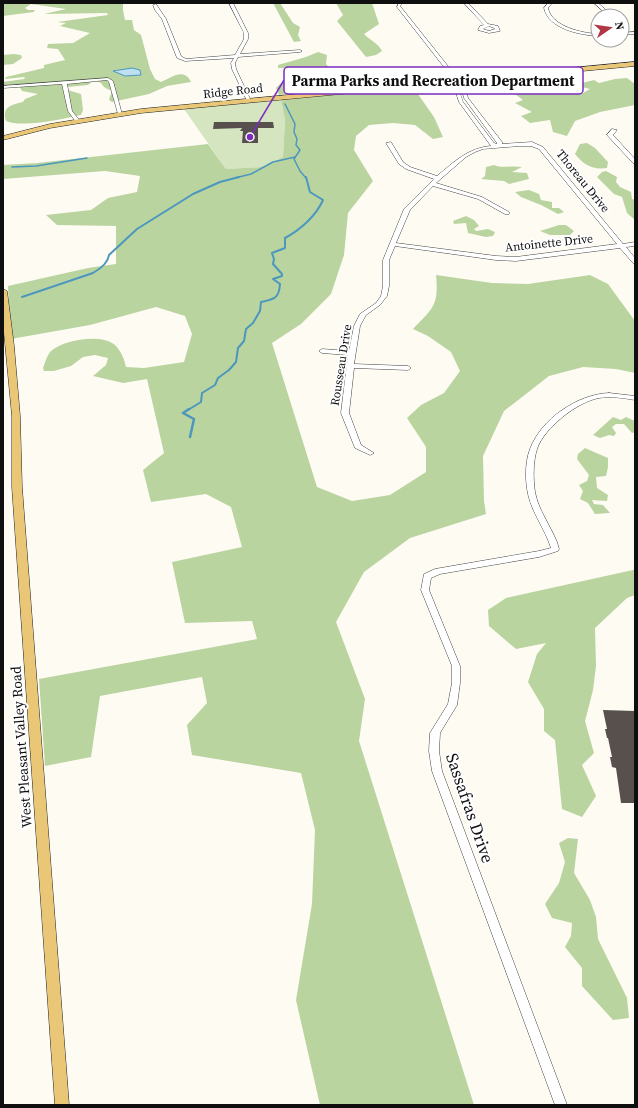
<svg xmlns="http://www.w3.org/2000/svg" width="638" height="1108" font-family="'Source Serif 4',serif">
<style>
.green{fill:#d5e5bf}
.forest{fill:#bad4a0}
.water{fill:#bddff0;stroke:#4c97be}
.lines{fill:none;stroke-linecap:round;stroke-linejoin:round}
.stream-far2{stroke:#4c97be;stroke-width:1.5}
.stream-far1{stroke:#4c97be;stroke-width:2}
.stream{stroke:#4c97be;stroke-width:2.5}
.building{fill:#57504d}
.minor-casing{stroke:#424242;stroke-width:1}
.major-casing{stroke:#202020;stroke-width:1}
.minor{fill:#fff;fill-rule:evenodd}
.major{fill:#e9c777;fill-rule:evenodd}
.labels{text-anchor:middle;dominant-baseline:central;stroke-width:4;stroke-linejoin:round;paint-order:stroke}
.far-street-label{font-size:12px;fill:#0f0f0f;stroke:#fff}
.street-label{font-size:14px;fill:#0f0f0f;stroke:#fff}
.near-street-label{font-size:17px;fill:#0f0f0f;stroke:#fff}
.leader{fill:none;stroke:#7b2cbf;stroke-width:1.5}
.callout-dot{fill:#7b2cbf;stroke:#fff;stroke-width:1.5}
.callout{fill:#fff;stroke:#7b2cbf;stroke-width:1.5}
.callout-label{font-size:15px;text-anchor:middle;font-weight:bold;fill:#0f0f0f}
</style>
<rect width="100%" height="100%" fill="#fefbf3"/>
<!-- green -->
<polygon class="green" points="281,100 285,120 283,157 262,167 226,169 184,109"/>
<!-- forest -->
<g class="forest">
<path d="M3,3H123V10L125,20H132L134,30L141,35L150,69L155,79L161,82C171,78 184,67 191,82L167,86L149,94L112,102L109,100L111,93L114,91C108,90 104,88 101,83L94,80L88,85L68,87V90L81,94L83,110L81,115C63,119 22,128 6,121C2,107 10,105 23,102L25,99L38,94L22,91L18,84L3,85V82L24,79L25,77L5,79L6,77L44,68V65L65,60L58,49L47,48L48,44L73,43L90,33L60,26L66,23L57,22L108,15L107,13L44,14L66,9L31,4L25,8L28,10H35L34,12L3,16Z"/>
<polygon points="273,3 280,3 293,23 300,27 298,35 301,41 294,42"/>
<path d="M336,3H372L379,24L364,34C371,41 378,43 382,51L376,55L366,57L337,21L343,15Z"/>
<polygon points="318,52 327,55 326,64 332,71 340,76 319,80 312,90 279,95 276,88 280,84 289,80 290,74 283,68 278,68 278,65 306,57"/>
<polygon points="14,54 21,55 22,58 13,64 3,65 3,55"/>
<polygon points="627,78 635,84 635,105 600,112 575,121 567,136 553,132 550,120 530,123 521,116 532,112 515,103 523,100 511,91 547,90 548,87 569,88 583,93 590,89 574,85 594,80 599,83 615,79"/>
<path d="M413,87L434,117L443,137L433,139L415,125L393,123L369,125L356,136L354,150L373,181L348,213L344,255L331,294L301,324L272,343L317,487L352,501L390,495L426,472V447L407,418L421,405L444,393L460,371L451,352L428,336L413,329C433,308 439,306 436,275L492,283L528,284L590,275L608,284L635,321V373L616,369L583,367L549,376L504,411L483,456L484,501L486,514L410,538L364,572L336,622L365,699L359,741L474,1105H320L296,1000L312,904L315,830L301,773L192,755L187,725L207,703L202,677L100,696L91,757L45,766L39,679L257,639L252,621L185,623L172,562L242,547L231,507L206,494L151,502L143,470L164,453L147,379L123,383L93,376L106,365L108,358L95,355L83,357L71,366L54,371H44L43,368C45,363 47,355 51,351C63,340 101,333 115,345C121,351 124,358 126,367L144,368L184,362L192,334L185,316L156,307L90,325L11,339L8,286L88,268L116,264V226L57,225L46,215L91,210L108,198L137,192L140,176L105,171L3,179V165L37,163L208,144L226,169L262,167L283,157L285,120L281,100Z"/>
<path d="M587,143L595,148L608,162L607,168C592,170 584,165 575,154L580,144Z"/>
<path d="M494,165C503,169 512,165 522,167L512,172L527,173L529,179L509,184L504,181L481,179L485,176L486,167Z"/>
<polygon points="606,171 617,177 616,182 620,187 631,192 632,199 635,200 635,220 627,213 622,197 614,194 597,177 602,172"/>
<polygon points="529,190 539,194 541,200 552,202 552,208 559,208 564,212 558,214 541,205 521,197 515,192"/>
<polygon points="466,216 474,220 479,226 474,229 476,231 488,229 495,232 493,236 486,237 468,233 466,223 454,224 453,221"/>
<polygon points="559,225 566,225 574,231 570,235 550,235 540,231"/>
<polygon points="613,417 621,420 626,417 635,421 635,432 632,433 624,424 616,424 612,427 616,433 614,436 609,435 600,438 593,435"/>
<polygon points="585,448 608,458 608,467 606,476 596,477 597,488 608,495 607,501 592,500 594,504 603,505 610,513 595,514 588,503 580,499 583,491 579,485 587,481 589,475 577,459 578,454"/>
<polygon points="633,570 635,570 635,595 627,598 595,628 596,666 593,690 585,721 594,753 582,765 596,796 582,817 562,809 555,740 544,731 544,709 528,682 537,654 546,643 516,649 489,626 488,610 506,598"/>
<polygon points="568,838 578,839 574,873 590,900 596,917 598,939 627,998 629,1018 613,1020 582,986 582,968 565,947 571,936 572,923 552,918 545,904 559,883 565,862 559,843"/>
</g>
<!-- water -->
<polygon class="water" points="132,68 140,70 141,75 125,76 113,71"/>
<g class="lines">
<!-- stream-far2 -->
<g class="stream-far2">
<polyline points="285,104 295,124 294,132 297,139 296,145 300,150 294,159 300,171 306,178"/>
<polyline points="12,167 36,166 87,158"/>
<polyline points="235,178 251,174 273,162 295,157"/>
</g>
<!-- stream-far1 -->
<g class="stream-far1">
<path d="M22,297L93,273C100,269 108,263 109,255L137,229L193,194L220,182L239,177"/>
<path d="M188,410L201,402L202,393L215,385L218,378L229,370L236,362L238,348L244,341L246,329L253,323L260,311L261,302C274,299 279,299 280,284L273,279L282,276V274L273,264L274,259L272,253L285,248V238C300,230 316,216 323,200L310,192L306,177"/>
</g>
<!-- stream -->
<polyline class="stream" points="189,409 183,413 194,419 190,437"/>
</g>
<!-- building -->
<g class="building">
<polygon points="214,122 273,122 274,128 258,128 258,143 242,143 243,131 240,131 242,128 213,129"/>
<polygon points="603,710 635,711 635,803 621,803 616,768 612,767 610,757 612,757 608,738 607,738 605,729 607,729"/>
</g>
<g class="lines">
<!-- minor casing -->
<g class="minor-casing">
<g id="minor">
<polygon points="229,3 233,3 248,33 248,39 240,54 300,50 302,51 300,52 238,57 235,63 236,69 251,101 249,102 247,101 232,69 231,63 234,58 185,61 177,58 162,19 155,10 153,5 156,4 166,19 181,56 186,59 235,55 244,39 244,33"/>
<path d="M399,3H403L400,6L459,80L465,86L468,98L502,142V144L532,142L543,147L623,244L635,242V246L626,247L635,258V264L633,263L620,248L516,261L496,260L395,246L389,260V286L387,296L380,305L366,315L360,326L354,364L408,366L411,368L408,370L354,368L349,413L361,445L374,453L370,455L355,448L341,413L348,355L322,353L319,351L322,349L349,351L354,326L360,314L376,303L381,296L383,286V260L404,209L434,179L406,169L399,164L386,143L391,142L403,162L410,167L437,176C454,162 468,148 491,146L459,102L453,84L455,81L397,7ZM457,84L461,87L464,98L497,143V144L494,143L463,102ZM520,146H531L539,149L617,244L516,257L496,256L396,243L410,210L433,186L478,199L505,214H509V212L482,197L436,183L466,157L475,152L483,149Z"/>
<path d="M464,3H468L488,24L498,26L500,31L489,33L478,30L480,26L484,25ZM489,26L494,28L495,29L489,31L483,29Z"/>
<path d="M548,3H552L548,8C552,27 582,33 598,34V36C580,35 548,29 544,8Z"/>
<polygon points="594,3 598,3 606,10 603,11"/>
<polygon points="635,32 635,34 622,35 622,33"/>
<polygon points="108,78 113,81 122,114 120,115 118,114 109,82 107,80 67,84 72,111 80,121 78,122 76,122 68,111 62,84 3,88 3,86"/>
<polygon points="612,129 617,130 613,135 635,159 635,164 633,163 607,135"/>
<path d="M609,393L635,396V400C623,398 611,396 599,398C577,402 544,428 537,449C533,462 533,478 535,492C538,509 550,525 557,542L559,549L558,551L539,557L440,574L431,578L429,590L460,666V683L457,705L440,733L439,751L442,771L567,1105H555L432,771L429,751L430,733L448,704L452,683V666L421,590L424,574L435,569L539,551L551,548C545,529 532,513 528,494C525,480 525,462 530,449C541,419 578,394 609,393Z"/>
</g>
</g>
<!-- major casing -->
<g class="major-casing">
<g id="major">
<polygon points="635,62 635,66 141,113 50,128 3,140 3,136 50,124 141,109"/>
<polygon points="3,289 7,291 14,346 20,416 22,487 69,1105 55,1105 12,487 12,416 3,322"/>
</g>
</g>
<!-- minor -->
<use href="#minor" class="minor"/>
<!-- major -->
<use href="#major" class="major"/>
</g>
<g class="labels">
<!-- far-street labels -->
<g class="far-street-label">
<text transform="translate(233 91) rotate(-6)">Ridge Road</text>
<text transform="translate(583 181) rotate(51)">Thoreau Drive</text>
<text transform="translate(549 243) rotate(-6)">Antoinette Drive</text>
<text transform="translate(341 365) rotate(-81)">Rousseau Drive</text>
</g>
<!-- street labels -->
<g class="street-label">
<text transform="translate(21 747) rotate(-94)">West Pleasant Valley Road</text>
</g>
<!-- near-street labels -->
<g class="near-street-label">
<text transform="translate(470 808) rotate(71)">Sassafras Drive</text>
</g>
</g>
<!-- callouts -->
<path class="leader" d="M250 137L284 80"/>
<circle class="callout-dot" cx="250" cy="137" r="4"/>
<rect class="callout" x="284" y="67" width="299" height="27" rx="4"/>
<g class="callout-label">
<text x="433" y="86">Parma Parks and Recreation Department</text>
</g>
<!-- border -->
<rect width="638" height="1108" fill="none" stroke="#0f0f0f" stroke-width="8"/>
<!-- north arrow -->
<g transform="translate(610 28) rotate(77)"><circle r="19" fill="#ffffff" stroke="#9f9f9f"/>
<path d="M0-3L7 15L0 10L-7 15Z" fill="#b03643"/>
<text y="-6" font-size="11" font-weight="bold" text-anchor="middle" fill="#0f0f0f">N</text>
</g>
</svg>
